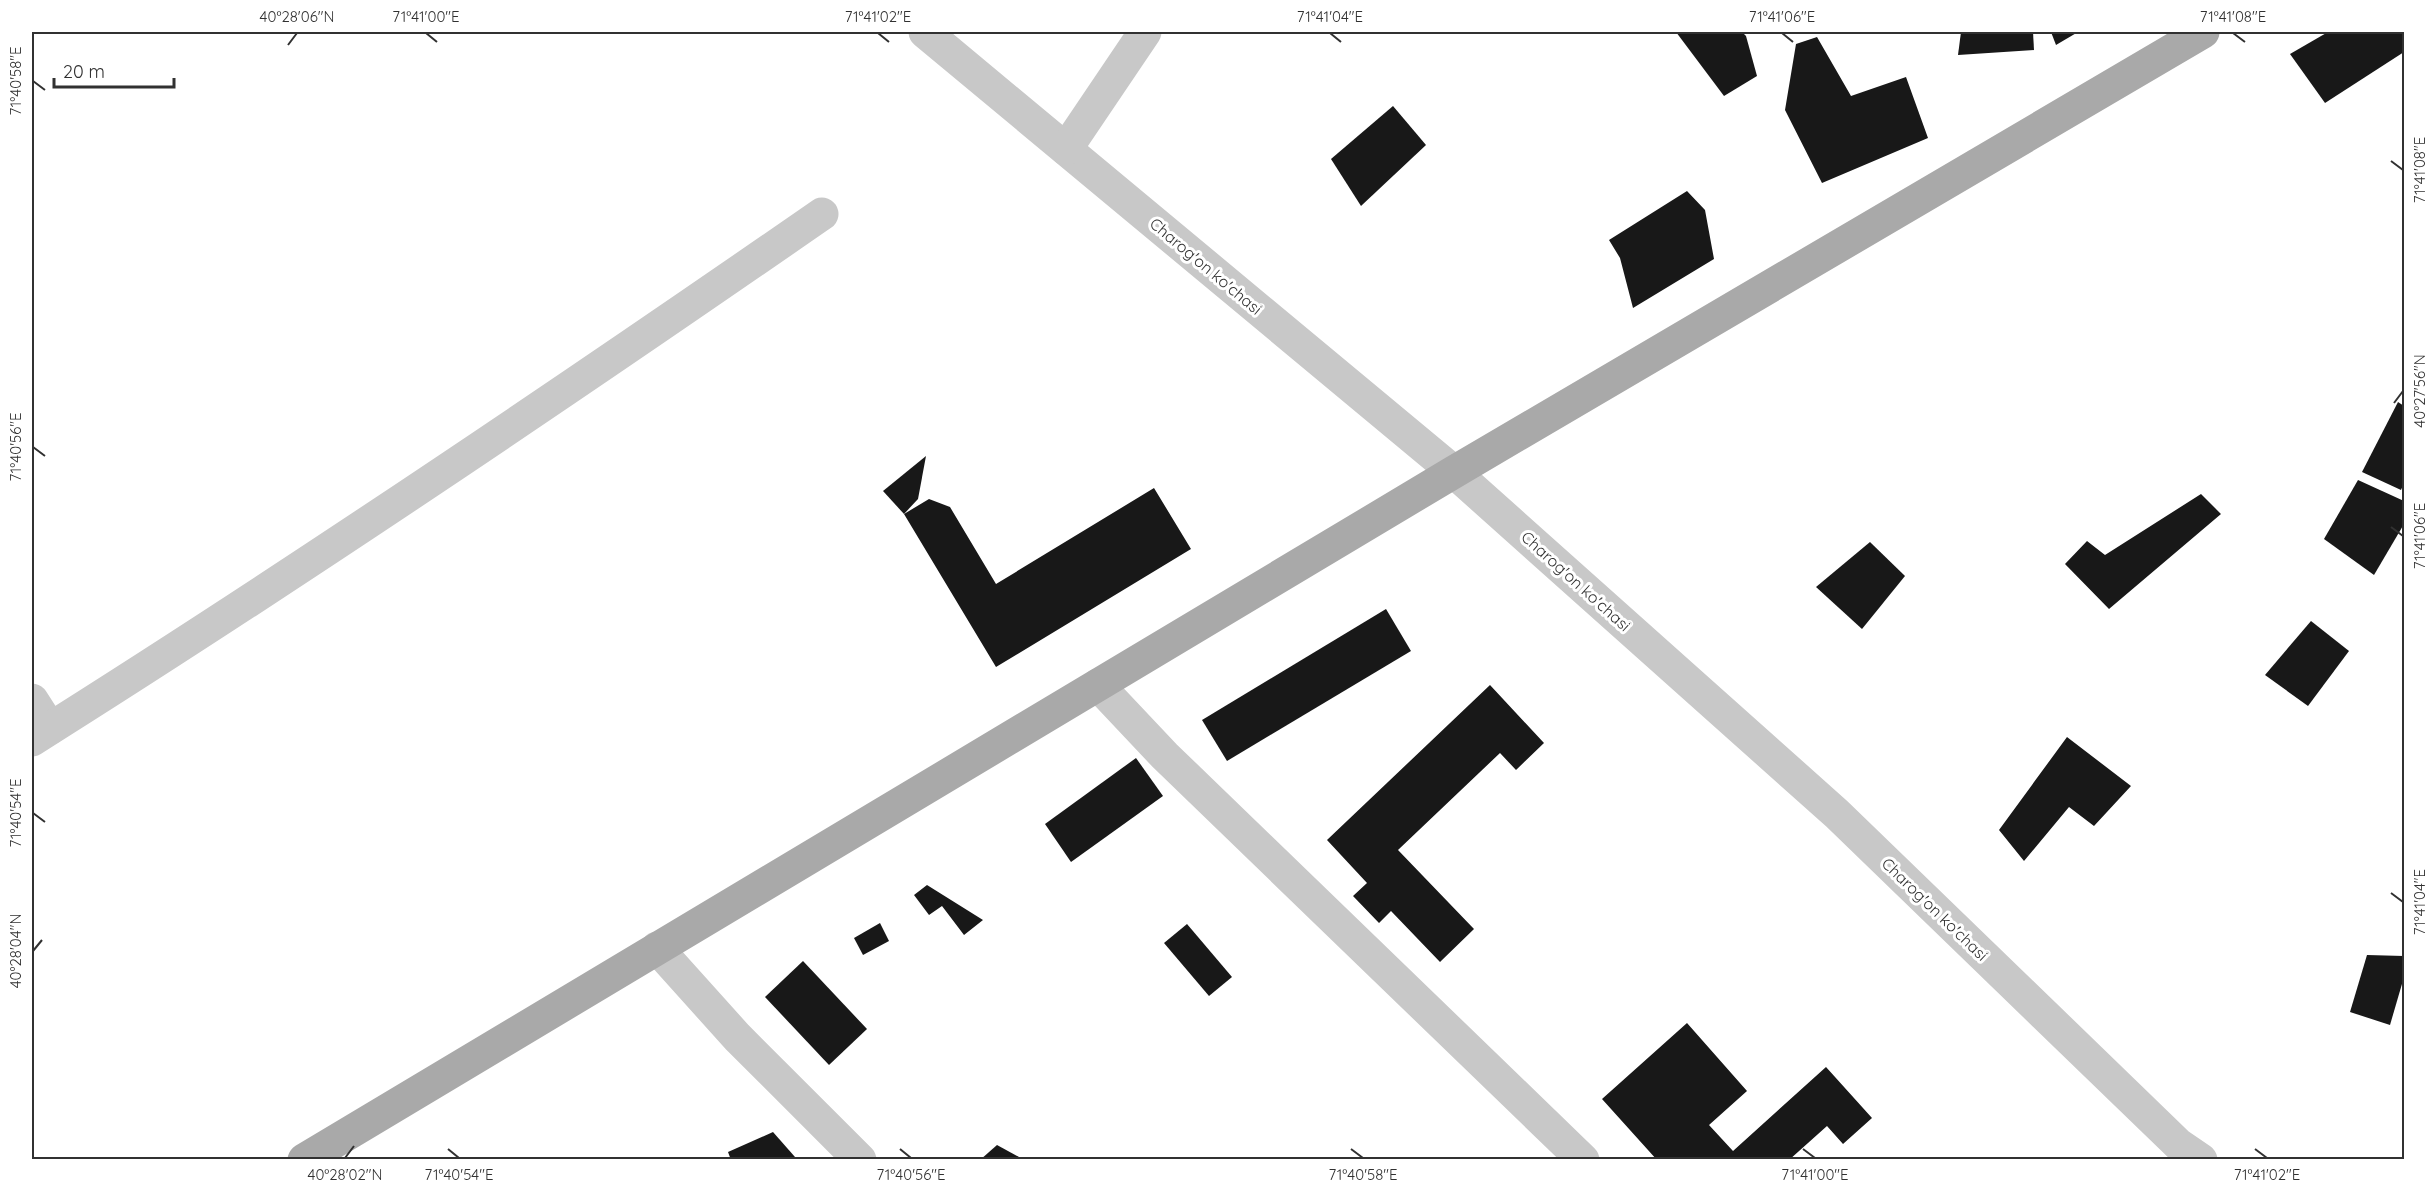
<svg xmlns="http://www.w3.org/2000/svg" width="2436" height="1191" font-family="Quicksand,sans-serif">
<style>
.building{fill:#181818}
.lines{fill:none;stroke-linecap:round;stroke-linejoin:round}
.minor{stroke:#c8c8c8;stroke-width:33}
.major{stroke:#a9a9a9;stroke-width:33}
.ticks{fill:none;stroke:#313131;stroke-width:2}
.labels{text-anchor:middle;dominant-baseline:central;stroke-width:6;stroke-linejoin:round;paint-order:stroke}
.street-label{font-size:16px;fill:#313131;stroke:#fff}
.neatline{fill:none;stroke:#313131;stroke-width:2}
.ticks-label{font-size:15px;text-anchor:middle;fill:#313131}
</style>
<rect width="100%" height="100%" fill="#fff"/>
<!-- building -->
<g class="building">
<polygon points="1676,32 1742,32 1746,36 1757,76 1724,96"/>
<polygon points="1961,32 2033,32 2034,50 1958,55"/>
<polygon points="2051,32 2078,32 2056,45"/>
<polygon points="2328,32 2404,32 2404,52 2325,103 2290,54"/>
<polygon points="1817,37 1851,96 1906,77 1928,138 1822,183 1785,110 1796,44"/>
<polygon points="1393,106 1426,145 1361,206 1331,159"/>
<polygon points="1687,191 1705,210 1714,259 1633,308 1620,258 1609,240"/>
<polygon points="2398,402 2404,406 2404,483 2401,490 2362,472"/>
<polygon points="926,456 918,499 904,514 883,491"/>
<polygon points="2358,480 2404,501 2404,524 2374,575 2324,539"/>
<polygon points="1154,488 1191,549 996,667 904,514 929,499 950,507 996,584"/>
<polygon points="2201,494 2221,514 2109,609 2065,564 2087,541 2105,555"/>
<polygon points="1870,542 1905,576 1862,629 1816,587"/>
<polygon points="1386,609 1411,651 1227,761 1202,720"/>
<polygon points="2311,621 2349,651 2308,706 2265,675"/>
<polygon points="1490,685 1544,743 1516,770 1500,753 1398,850 1474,929 1440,962 1391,911 1379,923 1353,896 1367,883 1327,840"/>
<polygon points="2067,737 2131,786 2094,826 2069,807 2024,861 1999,830"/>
<polygon points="1136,758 1163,796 1071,862 1045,824"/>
<polygon points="927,885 983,920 964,935 942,906 929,915 914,895"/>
<polygon points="880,923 889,941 863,955 854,938"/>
<polygon points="1187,924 1232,977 1209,996 1164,943"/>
<polygon points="2367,955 2404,956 2404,977 2390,1025 2350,1012"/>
<polygon points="803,961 867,1029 829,1065 765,997"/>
<polygon points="1687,1023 1747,1091 1709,1125 1733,1151 1826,1067 1872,1118 1843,1144 1827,1126 1789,1160 1657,1160 1602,1099"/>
<polygon points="773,1132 795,1157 789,1160 731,1160 728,1152"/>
<polygon points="997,1145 1019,1157 1016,1160 980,1160"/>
</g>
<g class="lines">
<!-- minor -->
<g class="minor">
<polyline points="925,32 1454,472 1837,814 2179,1145 2201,1160"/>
<polyline points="1066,149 1145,32"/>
<polyline points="1098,685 1165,756 1583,1160"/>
<polyline points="32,700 50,728"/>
<path d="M32,740C299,572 562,394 822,214"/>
<polyline points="657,948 737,1037 860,1160"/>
</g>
<!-- major -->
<polyline class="major" points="304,1160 1454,472 2203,32"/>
</g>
<!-- ticks -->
<path class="ticks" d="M426,33L437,42M878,33L889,42M1330,33L1341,42M1782,33L1793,42M2233,33L2245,42M288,45L297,33M33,81L45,90M2391,161L2403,170M2394,403L2403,391M33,447L45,456M2391,527L2403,536M33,813L45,822M2391,893L2403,902M33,951L42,940M448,1149L459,1158M900,1149L911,1158M1351,1149L1363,1158M1803,1149L1815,1158M2255,1149L2267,1158M345,1158L354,1146"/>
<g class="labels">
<!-- street labels -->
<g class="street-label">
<text transform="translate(1206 266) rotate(40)">Charog'on ko'chasi</text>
<text transform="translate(1576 581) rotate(42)">Charog'on ko'chasi</text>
<text transform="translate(1935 909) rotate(44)">Charog'on ko'chasi</text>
</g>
</g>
<!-- border -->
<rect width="2436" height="1191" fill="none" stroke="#ffffff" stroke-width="66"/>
<!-- scale -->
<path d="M54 78v9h120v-9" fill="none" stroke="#313131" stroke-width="3"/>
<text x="63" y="78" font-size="18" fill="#313131" stroke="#ffffff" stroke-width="4.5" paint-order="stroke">20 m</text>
<rect x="33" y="33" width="2370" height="1125" class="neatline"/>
<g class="ticks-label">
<text x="297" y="22">40°28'06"N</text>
<text x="426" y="22">71°41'00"E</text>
<text x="878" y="22">71°41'02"E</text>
<text x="1330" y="22">71°41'04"E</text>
<text x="1782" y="22">71°41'06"E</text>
<text x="2233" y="22">71°41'08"E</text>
<text transform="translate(16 81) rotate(-90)" y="5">71°40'58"E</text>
<text transform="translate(2420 170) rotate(-90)" y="5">71°41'08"E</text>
<text transform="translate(2420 391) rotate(-90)" y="5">40°27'56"N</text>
<text transform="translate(16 447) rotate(-90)" y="5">71°40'56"E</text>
<text transform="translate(2420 536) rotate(-90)" y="5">71°41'06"E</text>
<text transform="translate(16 813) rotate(-90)" y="5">71°40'54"E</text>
<text transform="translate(2420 902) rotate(-90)" y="5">71°41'04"E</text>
<text transform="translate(16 951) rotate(-90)" y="5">40°28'04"N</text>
<text x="345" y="1180">40°28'02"N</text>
<text x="459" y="1180">71°40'54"E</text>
<text x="911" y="1180">71°40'56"E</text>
<text x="1363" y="1180">71°40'58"E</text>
<text x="1815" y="1180">71°41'00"E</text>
<text x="2267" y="1180">71°41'02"E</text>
</g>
</svg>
